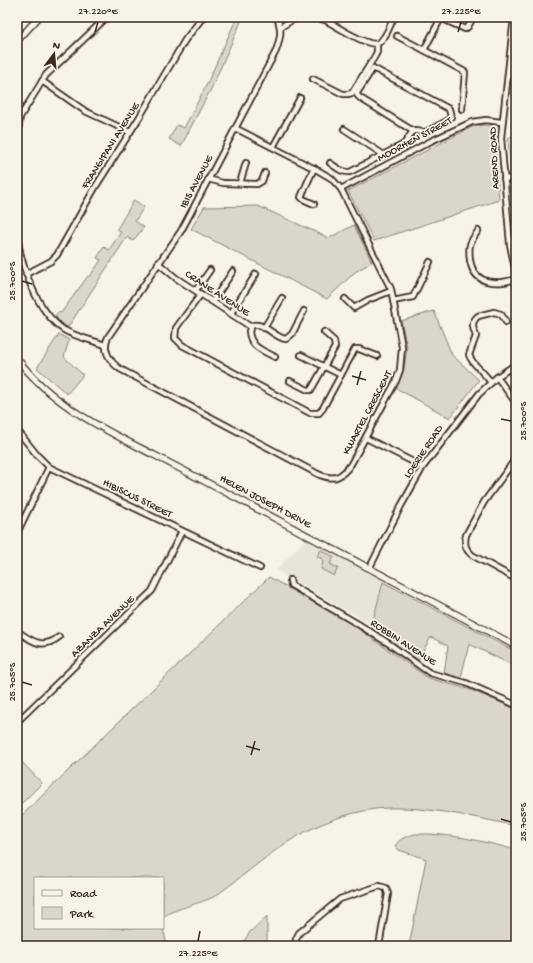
<svg xmlns="http://www.w3.org/2000/svg" width="533" height="963" font-family="'Gochi Hand',sans-serif">
<style>
.built{fill:#e9e4d9}
.green{fill:#dbd6cb;stroke:#8b8074}
.lines{fill:none;stroke-linecap:round;stroke-linejoin:round}
.minor-casing{stroke:#3b2a1e;stroke-width:8}
.tertiary-casing{stroke:#3b2a1e;stroke-width:8}
.minor{stroke:#f7f3e8;stroke-width:4.5}
.tertiary{stroke:#f7f3e8;stroke-width:5.5}
.ticks{fill:none;stroke:#3b2a1e;stroke-width:1.5}
.labels{text-anchor:middle;dominant-baseline:central;stroke-width:3.5;stroke-linejoin:round;paint-order:stroke}
.street-label{font-size:11px;fill:#3b2a1e;stroke:#f7f3e8}
.neatline{fill:none;stroke:#3b2a1e;stroke-width:1.5}
.ticks-label{font-size:10px;text-anchor:middle;fill:#3b2a1e}
</style>
<rect width="100%" height="100%" fill="#f7f3e8"/>
<filter id="ink" filterUnits="userSpaceOnUse"><feTurbulence type="fractalNoise" baseFrequency=".025" numOctaves="2"/><feDisplacementMap in="SourceGraphic" scale="8" xChannelSelector="R" yChannelSelector="G"/><feConvolveMatrix kernelMatrix="1 2 1 2 8 2 1 2 1" color-interpolation-filters="sRGB"/></filter>
<g filter="url(#ink)">
<!-- built -->
<polygon class="built" points="306,539 383,580 372,625 276,570"/>
<!-- green -->
<g class="green">
<polygon points="237,17 243,17 212,87 181,146 169,139 177,125 184,128 207,84"/>
<polygon points="483,125 493,125 499,200 374,241 348,191 472,127"/>
<polygon points="516,134 516,172 511,173 508,138"/>
<polygon points="134,200 144,207 135,221 144,227 133,241 127,237 68,327 62,324 55,316 58,312 61,313 88,276 90,276 101,260 97,258 104,247 109,250 121,232 117,229"/>
<polygon points="258,206 329,238 354,225 372,262 355,272 327,299 191,229 204,207"/>
<polygon points="434,311 452,355 479,380 450,418 396,388 404,369 407,347 401,321"/>
<polygon points="59,334 69,340 64,357 83,375 67,394 37,368"/>
<polygon points="321,550 334,557 330,564 338,568 334,576 321,569 323,562 322,559 317,556"/>
<path d="M269,577L356,627L428,678L471,690L516,709V826C475,817 416,804 375,809C347,813 320,823 296,837C267,854 243,877 215,896C204,903 167,910 163,918V878H35V928H163L167,946H17V820Z"/>
<polygon points="383,582 516,652 516,667 469,644 461,678 444,673 448,646 431,637 418,660 371,628"/>
<polygon points="17,757 42,783 17,808"/>
<path d="M415,834C449,833 483,841 516,850V946H409L426,859L399,850L395,846C399,838 408,836 415,834Z"/>
<polygon points="267,916 267,946 241,946 250,932"/>
</g>
<g class="lines">
<!-- minor casing -->
<g class="minor-casing">
<g id="minor">
<path d="M314,17C318,18 322,19 325,20C335,25 369,48 378,43C386,39 390,25 394,17"/>
<polyline points="514,17 501,138 510,244 516,274"/>
<polyline points="281,27 292,20 301,17"/>
<polyline points="397,36 424,50"/>
<polygon points="373,68 449,109 451,117 447,121 426,132 413,131 360,98 357,95 357,93"/>
<polyline points="313,79 343,94 348,94 352,93 375,56 377,52 377,44"/>
<polyline points="42,81 85,111 130,132"/>
<polyline points="462,109 465,72 424,50 441,18 465,29 468,27 473,17"/>
<path d="M235,128L319,171L331,178L341,189L391,289L402,347L400,370L396,381L351,464C341,478 334,481 318,474L120,369C109,361 102,349 108,337L181,231L188,218L276,51C281,36 282,31 277,17"/>
<polyline points="344,129 384,155"/>
<polyline points="17,139 20,117 46,75 107,17"/>
<polyline points="273,147 300,98"/>
<path d="M330,163C336,167 342,173 350,172L404,144L413,131"/>
<polyline points="314,168 301,197 303,199 314,204"/>
<polyline points="208,179 223,183 257,184 262,181 265,173"/>
<polyline points="504,179 516,178"/>
<polyline points="240,183 246,163"/>
<polyline points="341,189 431,141 472,122 486,120 501,122"/>
<path d="M17,230C19,262 36,311 64,330C76,337 92,340 105,345"/>
<path d="M478,231C470,242 468,245 470,260C474,285 496,285 516,279"/>
<polyline points="158,263 176,278 251,327"/>
<polyline points="26,274 51,261 57,255 96,186 139,118 185,40 203,17"/>
<polyline points="196,290 210,270"/>
<polyline points="201,294 176,328 175,338 182,345 310,413 319,413 323,408 355,349 359,349 377,356"/>
<polyline points="345,299 354,308 368,300 391,291"/>
<polyline points="213,301 233,271"/>
<polyline points="393,301 413,297 430,262"/>
<polyline points="231,313 256,274"/>
<path d="M251,327L253,325C264,322 275,338 286,339L292,334L304,311"/>
<path d="M251,327L249,331C250,347 262,350 275,357"/>
<polyline points="264,328 282,298"/>
<polyline points="301,355 341,375"/>
<polyline points="497,377 516,403"/>
<polyline points="290,381 308,390 311,390 335,347 334,341 324,332"/>
<path d="M491,383C485,372 473,366 469,355L476,336C473,328 470,323 478,316L494,312L501,314L506,322"/>
<polyline points="17,430 37,455 49,467 260,568"/>
<polyline points="366,438 423,467"/>
<path d="M516,458L484,502L466,535C464,544 465,549 472,555L516,579"/>
<polyline points="17,533 49,467"/>
<polyline points="370,567 401,506 423,467 479,394 497,377 516,364"/>
<polyline points="290,580 291,585 358,624 388,643 424,669 430,673 466,683 516,705"/>
<path d="M17,631C32,641 42,650 59,637"/>
<polyline points="17,722 152,591 182,531"/>
<polyline points="295,946 296,939 299,933 340,899 379,886 386,888 388,894 379,946"/>
</g>
</g>
<!-- tertiary casing -->
<g class="tertiary-casing">
<g id="tertiary">
<polyline points="17,41 39,17"/>
<path d="M17,358C50,404 105,430 154,455C179,468 204,481 229,494C325,545 421,595 516,646"/>
</g>
</g>
<!-- minor -->
<use href="#minor" class="minor"/>
<!-- tertiary -->
<use href="#tertiary" class="tertiary"/>
</g>
</g>
<!-- ticks -->
<path class="ticks" d="M95,32L98,22M458,32L461,22M22,281L32,284M352,376L366,380M357,385L361,371M501,419L511,421M22,682L32,685M246,746L260,750M251,755L255,741M501,819L511,822M198,941L200,931"/>
<g class="labels">
<!-- street labels -->
<g class="street-label">
<text transform="translate(415 140) rotate(-28)">MOORHEN STREET</text>
<text transform="translate(111 146) rotate(-58)">FRANGIPANI AVENUE</text>
<text transform="translate(495 158) rotate(-93)">AREND ROAD</text>
<text transform="translate(197 182) rotate(-62)">IBIS AVENUE</text>
<text transform="translate(217 294) rotate(33)">CRANE AVENUE</text>
<text transform="translate(368 413) rotate(-62)">KWARTEL CRESCENT</text>
<text transform="translate(424 452) rotate(-56)">LOERIE ROAD</text>
<text transform="translate(137 499) rotate(26)">HIBISCUS STREET</text>
<text transform="translate(265 502) rotate(28)">HELEN JOSEPH DRIVE</text>
<text transform="translate(103 627) rotate(-44)">AZANZA AVENUE</text>
<text transform="translate(403 643) rotate(33)">ROBBIN AVENUE</text>
</g>
</g>
<!-- margin -->
<rect width="533" height="963" fill="none" stroke="#f7f3e8" stroke-width="44"/>
<!-- legend -->
<rect x="34" y="877" width="130" height="52" fill="#f7f3e8" stroke="#aca397"/>
<rect x="42" y="890" width="20" height="6" fill="#f7f3e8" stroke="#aca397"/>
<text x="70" y="897" font-size="12" fill="#3b2a1e">Road</text>
<rect x="42" y="907" width="20" height="12" fill="#dbd6cb" stroke="#aca397"/>
<text x="70" y="917" font-size="12" fill="#3b2a1e">Park</text>
<!-- north arrow -->
<g transform="translate(54 54) rotate(16)" stroke="#f7f3e8" stroke-width="3" paint-order="stroke">
<path d="M0-3L7 15L0 10L-7 15Z" fill="#3b2a1e"/>
<text y="-6" font-size="11" font-weight="bold" text-anchor="middle" fill="#3b2a1e">N</text>
</g>
<rect x="22" y="22" width="489" height="919" class="neatline"/>
<g class="ticks-label">
<text x="98" y="14">27.220°E</text>
<text x="461" y="14">27.225°E</text>
<text transform="translate(11 281) rotate(-90)" y="4">25.700°S</text>
<text transform="translate(522 421) rotate(-90)" y="4">25.700°S</text>
<text transform="translate(11 682) rotate(-90)" y="4">25.705°S</text>
<text transform="translate(522 822) rotate(-90)" y="4">25.705°S</text>
<text x="198" y="956">27.225°E</text>
</g>
</svg>
